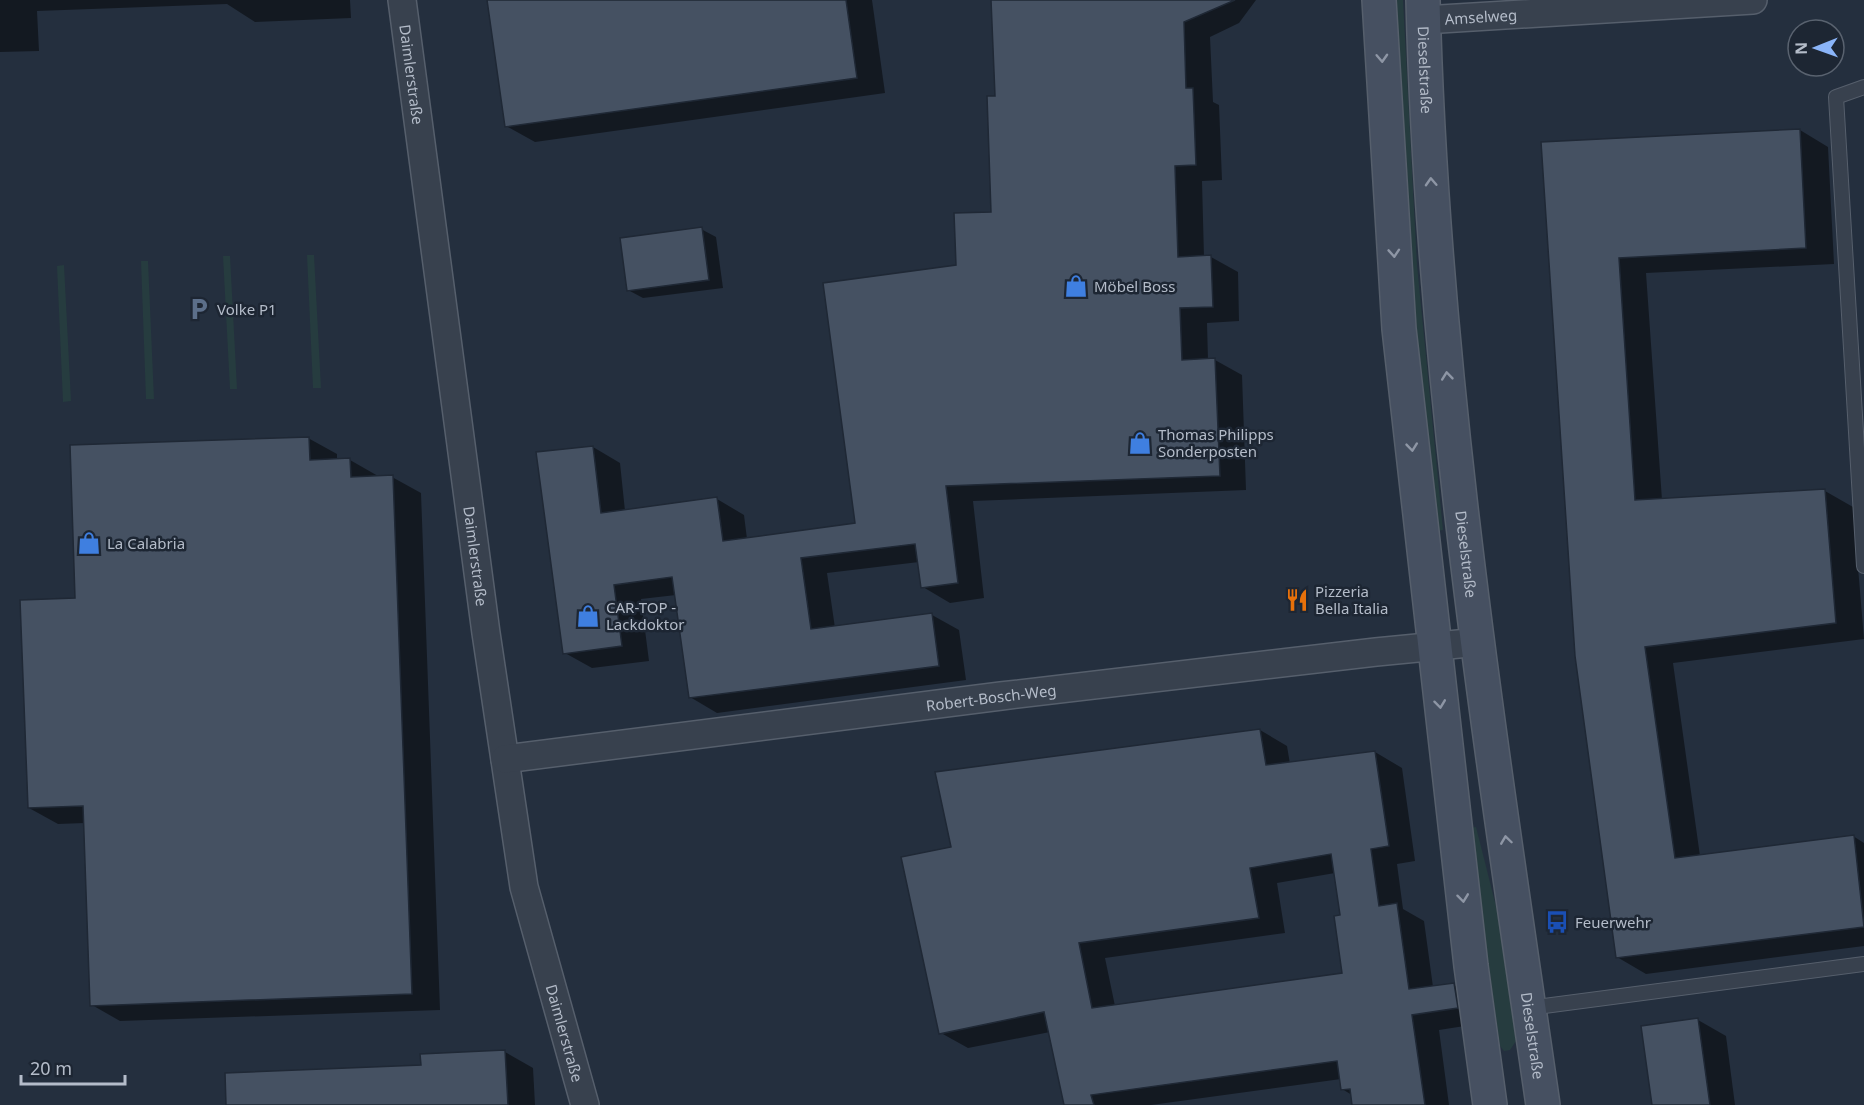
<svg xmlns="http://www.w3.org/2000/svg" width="1864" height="1105" font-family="'Noto Sans',sans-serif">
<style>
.green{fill:#263c3f}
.shadow{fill:#0007;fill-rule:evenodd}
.building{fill:#455162;stroke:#1f2835;stroke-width:1.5;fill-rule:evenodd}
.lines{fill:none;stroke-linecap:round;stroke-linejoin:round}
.service-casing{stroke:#565f6c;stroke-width:16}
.minor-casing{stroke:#565f6c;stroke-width:30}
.secondary-casing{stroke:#565f6c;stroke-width:36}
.service{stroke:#38414e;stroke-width:14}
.minor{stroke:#38414e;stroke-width:27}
.secondary{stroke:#465061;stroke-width:33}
.oneway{stroke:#8e96a5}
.labels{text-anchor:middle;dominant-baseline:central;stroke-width:5;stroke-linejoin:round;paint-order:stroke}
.street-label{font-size:15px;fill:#b4bcc9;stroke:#1d2633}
.poi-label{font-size:15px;fill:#b4bcc9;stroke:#1d2633;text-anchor:start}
</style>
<rect width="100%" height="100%" fill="#242f3e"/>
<!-- green -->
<g class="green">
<polygon points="1388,0 1403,0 1417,265 1443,530 1431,532"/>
<polygon points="307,255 314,255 321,388 313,388"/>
<polygon points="223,256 230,256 237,389 230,389"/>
<polygon points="141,261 148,261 154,399 146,399"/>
<polygon points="64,265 71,401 63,402 57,266"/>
<polygon points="1476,827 1497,910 1516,1041 1510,1050 1504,1051 1500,1046 1469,828"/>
</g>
<!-- shadow -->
<g class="shadow">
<polygon points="0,0 350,0 351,18 255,22 227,4 37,11 39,51 0,52"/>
<polygon points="489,0 872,0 885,93 535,142 506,126"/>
<polygon points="993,0 1256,0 1239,23 1210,37 1213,102 1219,105 1222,180 1202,181 1204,257 1211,257 1238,272 1239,321 1207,323 1208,360 1215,360 1242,375 1246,490 973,501 984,598 950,603 923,587 919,562 827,573 835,628 932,615 959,630 966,680 717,713 690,697 676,595 641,599 649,661 592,668 565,653 593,447 620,463 625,511 717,499 744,515 747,539 856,524 957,266 993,213 996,97"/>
<polygon points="1800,130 1828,147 1834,264 1646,273 1662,500 1825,491 1853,507 1864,639 1673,663 1700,856 1853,836 1864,843 1864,946 1646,974 1617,957 1542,143"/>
<polygon points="701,229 716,237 723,288 643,298 628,290"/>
<polygon points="308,438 337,454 337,460 350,460 378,476 392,477 421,493 440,1010 120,1021 92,1005 85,823 58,824 29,808 77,600"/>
<path d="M1260,730L1287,746L1290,764L1375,752L1402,768L1415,861L1397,864L1403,909L1424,921L1433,987L1454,985L1481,1000L1484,1023L1439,1030L1449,1105H1354L1352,1095L1342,1089L1341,1079L1151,1105H1065L1050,1032L968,1048L941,1033L953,848ZM1335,873L1341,917L1344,974L1115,1006L1105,958L1285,933L1277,883Z"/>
<polygon points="1698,1020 1726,1036 1735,1105 1653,1105"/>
<polygon points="505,1052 533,1068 535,1105 227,1105"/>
</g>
<!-- building -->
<g class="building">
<polygon points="487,0 846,0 857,78 505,127"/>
<polygon points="991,0 1235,0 1184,22 1186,88 1193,88 1196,165 1175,166 1178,257 1211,255 1213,307 1180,308 1182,360 1215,358 1220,476 946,486 958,583 921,588 915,544 801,558 811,629 932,613 939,666 689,698 672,577 614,585 622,646 563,654 536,452 593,446 601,513 717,497 723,541 855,523 823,283 956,265 954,213 991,212 987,96 995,96"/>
<polygon points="1800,129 1806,248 1619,258 1635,500 1825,489 1836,623 1645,647 1675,858 1854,835 1864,927 1616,958 1575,656 1541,142"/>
<polygon points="702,227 709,280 627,291 620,238"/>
<polygon points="309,437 310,460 350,458 351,477 393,475 412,994 90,1006 83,806 28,808 20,600 75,598 70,445"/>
<path d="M1260,729L1266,765L1375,751L1389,846L1371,849L1379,906L1397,903L1409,989L1454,983L1458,1008L1412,1015L1425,1105H1352L1350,1089L1341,1090L1337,1061L1091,1095L1094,1105H1064L1044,1012L939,1034L901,857L951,847L935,772ZM1331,854L1340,915L1334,916L1342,973L1092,1008L1079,943L1259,918L1250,868Z"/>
<polygon points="1698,1018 1710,1105 1652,1105 1641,1026"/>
<polygon points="505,1050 508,1105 226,1105 225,1073 421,1065 420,1054"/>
</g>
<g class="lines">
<!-- service casing -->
<g class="service-casing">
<g id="service">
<polyline points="1864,87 1836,97 1864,566"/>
<polyline points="1529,1008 1864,964"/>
</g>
</g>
<!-- minor casing -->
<g class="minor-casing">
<g id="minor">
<path id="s1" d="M402,0L486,633L524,887L585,1105"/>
<path id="s2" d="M1424,20L1753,0"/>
<path id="s3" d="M505,759L1001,696L1376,652L1479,642"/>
</g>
</g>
<!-- secondary casing -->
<g class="secondary-casing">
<g id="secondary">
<polyline points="1379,0 1399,329 1471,966 1490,1105"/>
<path id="s4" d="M1423,0C1432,371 1490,739 1543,1105"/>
</g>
</g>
<!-- service -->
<use href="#service" class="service"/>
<!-- minor -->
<use href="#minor" class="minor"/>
<!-- secondary -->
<use href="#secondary" class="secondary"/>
</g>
<!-- one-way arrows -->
<defs><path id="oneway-chevron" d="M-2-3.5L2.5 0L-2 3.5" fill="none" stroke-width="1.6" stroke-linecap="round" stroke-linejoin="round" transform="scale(1.5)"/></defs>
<g class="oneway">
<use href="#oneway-chevron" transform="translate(1382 58) rotate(87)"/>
<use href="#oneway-chevron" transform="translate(1431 182) rotate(-93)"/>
<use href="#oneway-chevron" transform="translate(1394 253) rotate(86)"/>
<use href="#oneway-chevron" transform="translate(1447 376) rotate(-96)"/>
<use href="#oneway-chevron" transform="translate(1412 447) rotate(84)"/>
<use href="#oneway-chevron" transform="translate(1440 704) rotate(83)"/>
<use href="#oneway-chevron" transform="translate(1506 840) rotate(-98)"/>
<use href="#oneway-chevron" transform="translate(1463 898) rotate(83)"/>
</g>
<!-- icons -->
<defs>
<g id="shop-bare" transform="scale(1.8)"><path d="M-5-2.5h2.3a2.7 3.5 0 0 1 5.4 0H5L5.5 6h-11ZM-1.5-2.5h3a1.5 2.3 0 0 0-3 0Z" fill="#3f7fe0" stroke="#1d2633" stroke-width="2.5" paint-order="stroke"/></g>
<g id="parking-bare" transform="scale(1.8)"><path d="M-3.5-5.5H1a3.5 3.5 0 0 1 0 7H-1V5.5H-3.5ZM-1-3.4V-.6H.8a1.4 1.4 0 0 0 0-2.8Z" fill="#5c6f8a" stroke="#1d2633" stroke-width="2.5" paint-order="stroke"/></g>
<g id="restaurant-bare" transform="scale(1.8)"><path d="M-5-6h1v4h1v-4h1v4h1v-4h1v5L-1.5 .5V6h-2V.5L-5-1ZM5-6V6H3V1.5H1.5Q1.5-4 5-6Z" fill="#e8710a" stroke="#1d2633" stroke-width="2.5" paint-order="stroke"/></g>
<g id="bus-bare" transform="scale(1.8)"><path d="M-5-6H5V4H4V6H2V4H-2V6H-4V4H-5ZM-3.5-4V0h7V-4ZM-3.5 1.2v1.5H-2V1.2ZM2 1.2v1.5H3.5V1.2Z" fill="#1a4fb4" stroke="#1d2633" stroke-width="2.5" paint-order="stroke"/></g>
</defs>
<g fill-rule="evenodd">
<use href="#shop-bare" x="1076" y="286"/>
<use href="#parking-bare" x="199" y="309"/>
<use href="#shop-bare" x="1140" y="443"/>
<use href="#shop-bare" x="89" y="543"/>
<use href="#restaurant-bare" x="1297" y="600"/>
<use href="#shop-bare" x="588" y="616"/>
<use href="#bus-bare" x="1557" y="922"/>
</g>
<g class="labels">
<!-- street labels -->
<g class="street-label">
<text stroke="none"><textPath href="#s2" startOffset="57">Amselweg</textPath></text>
<text stroke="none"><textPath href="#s4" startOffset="70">Dieselstraße</textPath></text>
<text stroke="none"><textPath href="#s1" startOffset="75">Daimlerstraße</textPath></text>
<text stroke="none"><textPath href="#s4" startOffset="556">Dieselstraße</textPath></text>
<text stroke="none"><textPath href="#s1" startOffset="561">Daimlerstraße</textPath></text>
<text stroke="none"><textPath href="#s3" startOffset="490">Robert-Bosch-Weg</textPath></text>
<text stroke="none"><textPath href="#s1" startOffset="1047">Daimlerstraße</textPath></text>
<text stroke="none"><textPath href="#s4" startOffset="1042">Dieselstraße</textPath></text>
</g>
<!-- poi labels -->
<g class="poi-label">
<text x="1094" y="286">Möbel Boss</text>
<text x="217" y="309">Volke P1</text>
<text x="1158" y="434">Thomas Philipps<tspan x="1158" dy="17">Sonderposten</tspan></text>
<text x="107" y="543">La Calabria</text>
<text x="1315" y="591">Pizzeria<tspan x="1315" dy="17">Bella Italia</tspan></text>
<text x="606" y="607">CAR-TOP -<tspan x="606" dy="17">Lackdoktor</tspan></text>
<text x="1575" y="922">Feuerwehr</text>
</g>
</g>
<!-- north arrow -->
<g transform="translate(1816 48) rotate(269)"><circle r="28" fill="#1d2633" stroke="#59626f" stroke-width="1.5"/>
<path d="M0-4.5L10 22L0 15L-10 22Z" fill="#8ab4f8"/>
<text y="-9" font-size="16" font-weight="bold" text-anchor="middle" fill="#b4bcc9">N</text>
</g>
<!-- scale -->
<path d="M21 1075v9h104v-9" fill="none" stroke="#b4bcc9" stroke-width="3"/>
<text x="30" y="1075" font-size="18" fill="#b4bcc9" stroke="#1d2633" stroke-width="4.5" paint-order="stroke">20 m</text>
</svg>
